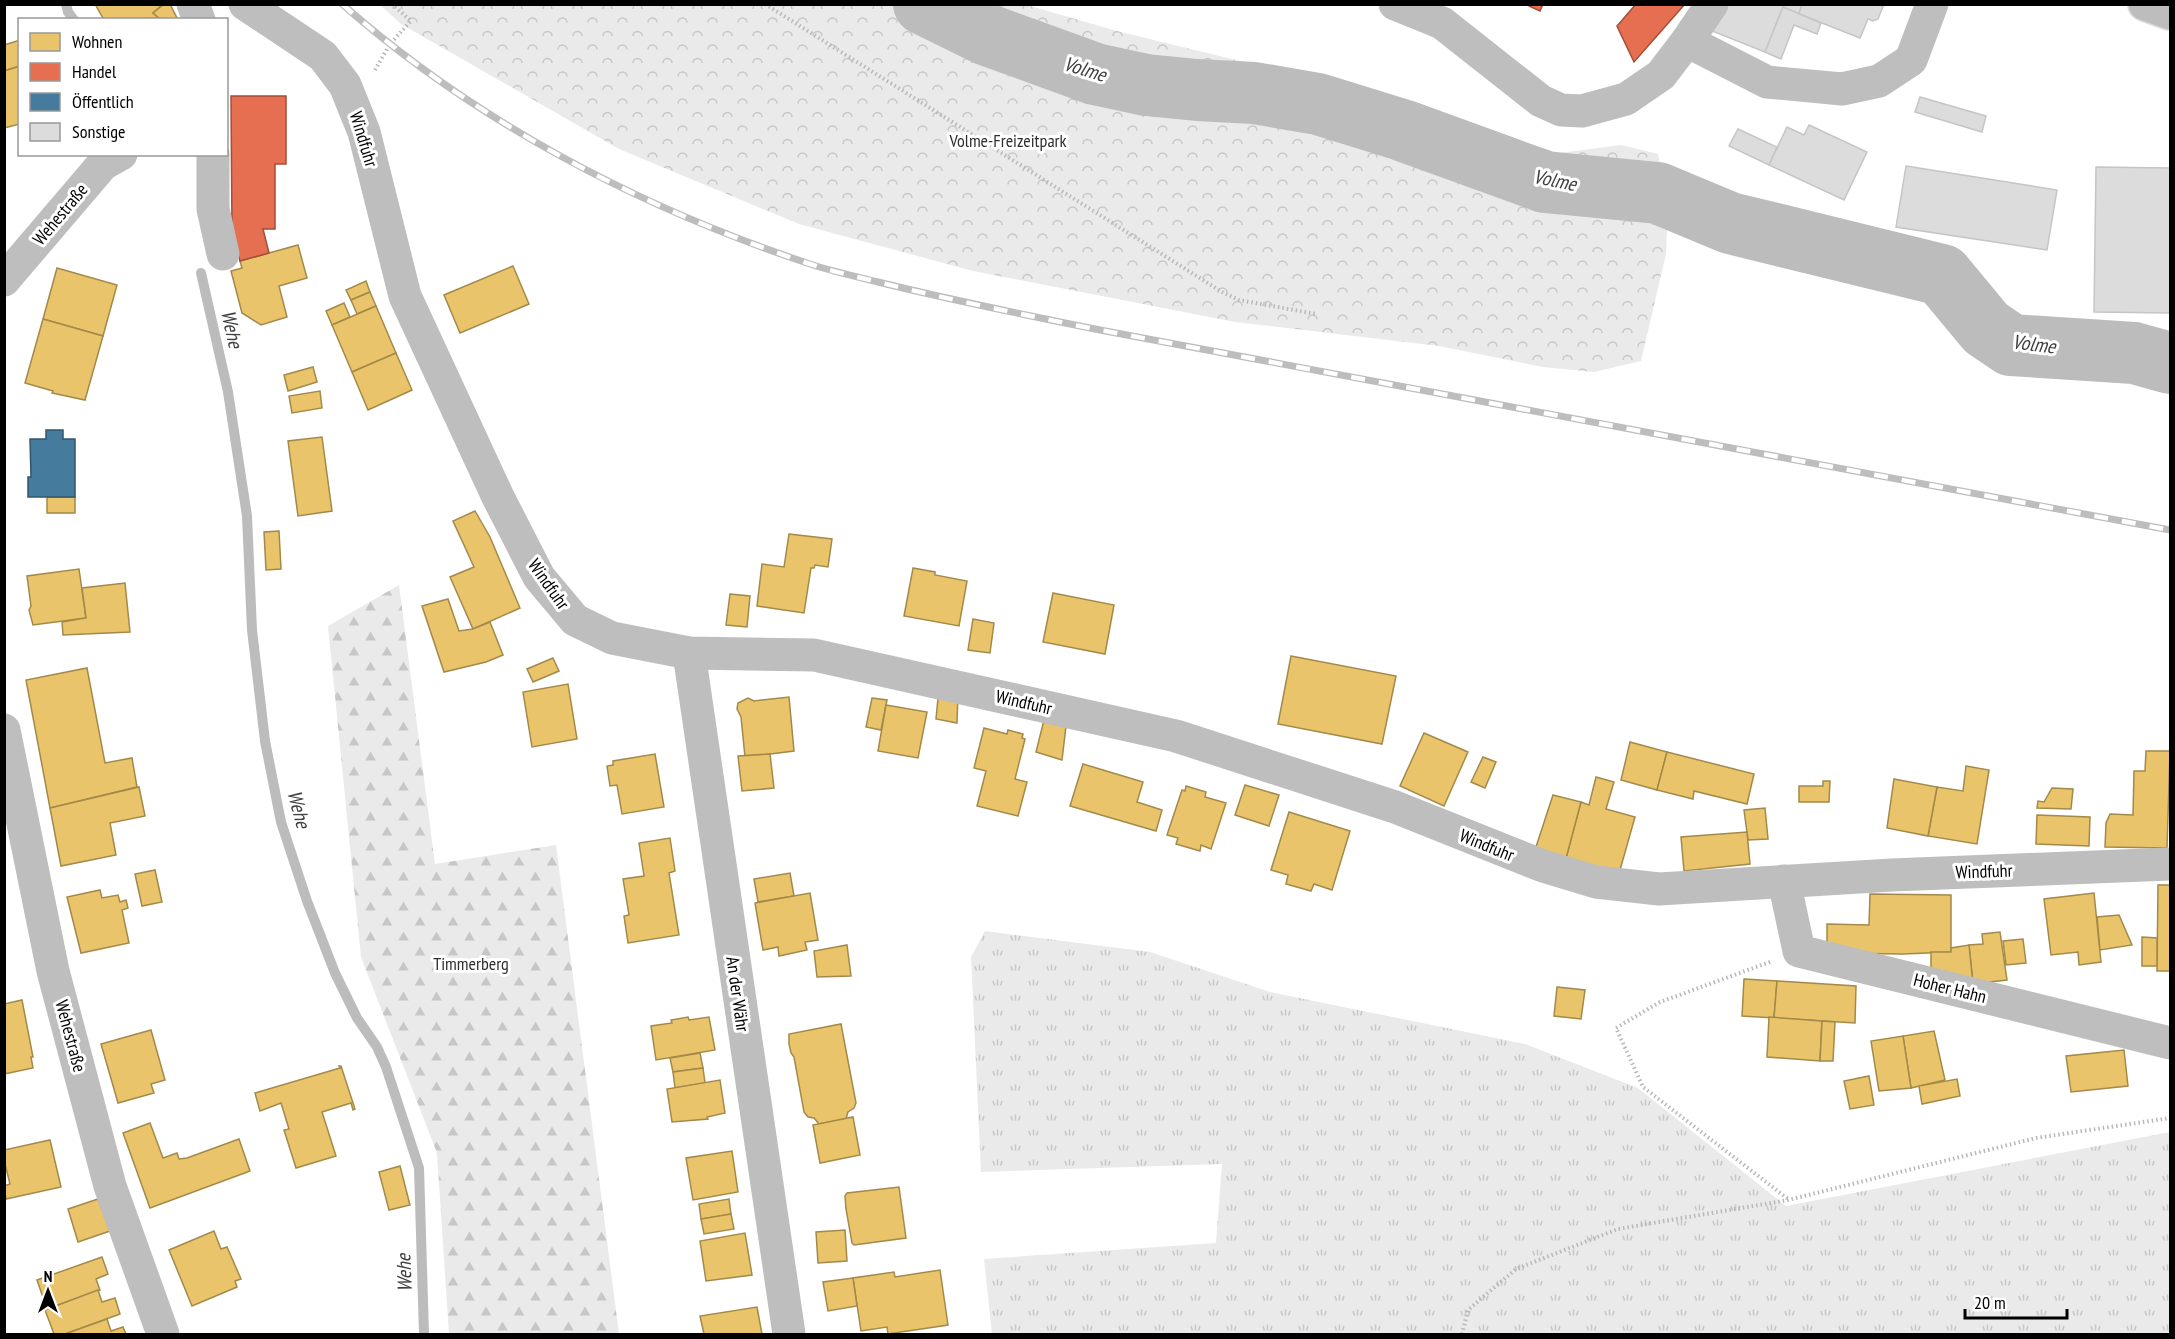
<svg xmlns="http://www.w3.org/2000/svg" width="2175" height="1339" font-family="'PT Sans Narrow',sans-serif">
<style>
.grass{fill:url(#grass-tufts)}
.forest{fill:url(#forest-firs)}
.park{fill:url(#park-crowns)}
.homes{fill:#e9c46a;stroke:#a3894a;stroke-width:1.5}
.shops{fill:#e76f51;stroke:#a24e39;stroke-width:1.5}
.public{fill:#457b9d;stroke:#30566e;stroke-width:1.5}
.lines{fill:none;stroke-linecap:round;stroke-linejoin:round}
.stream{stroke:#bcbcbc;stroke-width:10}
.river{stroke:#bcbcbc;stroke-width:62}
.building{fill:#dcdcdc;stroke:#c5c5c5;stroke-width:1.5}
.major-casing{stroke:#dbdbdb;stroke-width:36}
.path{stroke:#b8b8b8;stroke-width:4;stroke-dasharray:1.5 3;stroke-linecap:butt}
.minor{stroke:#bebebe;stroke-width:33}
.major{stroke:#bdbdbd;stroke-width:33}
.rail-casing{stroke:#bdbdbd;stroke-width:7}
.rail{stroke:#fff;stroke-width:4.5;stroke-dasharray:14;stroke-linecap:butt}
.labels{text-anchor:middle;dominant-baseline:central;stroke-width:6;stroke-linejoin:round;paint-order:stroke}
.street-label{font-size:18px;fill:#000;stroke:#fff}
.park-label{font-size:18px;fill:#2f2f2f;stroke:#fff}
.water-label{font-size:20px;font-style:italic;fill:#404040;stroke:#fff}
</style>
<defs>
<pattern id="grass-tufts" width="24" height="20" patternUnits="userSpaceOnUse" patternTransform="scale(1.5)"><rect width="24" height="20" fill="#eaeaea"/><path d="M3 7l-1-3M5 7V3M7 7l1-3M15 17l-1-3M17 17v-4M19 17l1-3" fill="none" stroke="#c7c7c7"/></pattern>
<pattern id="forest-firs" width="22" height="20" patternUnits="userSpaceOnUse" patternTransform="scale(1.5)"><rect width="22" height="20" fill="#eaeaea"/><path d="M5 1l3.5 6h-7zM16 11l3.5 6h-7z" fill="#c7c7c7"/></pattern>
<pattern id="park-crowns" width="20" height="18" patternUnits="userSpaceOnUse" patternTransform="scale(1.5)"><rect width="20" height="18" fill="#eaeaea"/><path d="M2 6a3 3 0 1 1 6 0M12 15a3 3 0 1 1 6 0" fill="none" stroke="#c7c7c7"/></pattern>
</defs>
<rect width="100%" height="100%" fill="#fff"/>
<!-- grass -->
<polygon class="grass" points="985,931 1150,952 1270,992 1525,1044 1638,1088 1786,1206 2170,1132 2170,1334 992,1334 984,1259 1216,1243 1222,1164 981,1172 971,957"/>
<!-- forest -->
<polygon class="forest" points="399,585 435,864 556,845 619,1334 449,1334 437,1153 361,957 328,626"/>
<!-- park -->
<polygon class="park" points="380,5 1027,5 1117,31 1375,94 1559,153 1621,145 1658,154 1668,204 1666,254 1641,361 1594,372 1543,367 1439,346 1235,322 973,271 799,224 619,149 401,24"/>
<!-- homes -->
<g class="homes">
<polygon points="95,4 158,4 160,7 153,13 159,18 104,20"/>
<polygon points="164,4 170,4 178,20 157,20 159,18 153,13"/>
<polygon points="20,40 20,66 4,71 4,45"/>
<polygon points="20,66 20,124 4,128 4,71"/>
<polygon points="298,245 307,278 279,286 287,317 261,325 242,313 231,271 242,268 240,261"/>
<polygon points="513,266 529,304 460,333 444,295"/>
<polygon points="57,268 117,285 103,336 43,319"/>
<polygon points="366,281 370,292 351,300 346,290"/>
<polygon points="370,292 376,306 357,314 351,300"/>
<polygon points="344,303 350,317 332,325 326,311"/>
<polygon points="376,306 396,353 352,372 332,325"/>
<polygon points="43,319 103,336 85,400 52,393 53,391 25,383"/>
<polygon points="396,353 412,390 368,410 352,372"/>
<polygon points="313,367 317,382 288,391 284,375"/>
<polygon points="320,391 322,408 292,413 289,396"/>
<polygon points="322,437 332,511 298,516 288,441"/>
<rect x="47" y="497" width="28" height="16"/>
<polygon points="475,511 490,537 520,608 473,629 450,577 474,567 453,521"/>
<polygon points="279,531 281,569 266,570 264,532"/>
<polygon points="789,534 832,539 828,567 815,565 814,568 811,568 804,613 757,606 762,564 784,567"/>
<polygon points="913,568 935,572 935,575 967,581 959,626 904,616"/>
<polygon points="79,569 86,618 33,625 29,610 31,606 27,576"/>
<polygon points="125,583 130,632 63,635 62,622 86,618 82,588"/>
<polygon points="1053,593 1114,605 1105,654 1043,642"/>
<polygon points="730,594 750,596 747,627 726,625"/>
<polygon points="448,599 459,631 473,629 490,622 503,655 486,662 444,672 422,606"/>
<polygon points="973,619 994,623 990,653 968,650"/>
<polygon points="1291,656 1396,676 1382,744 1278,724"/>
<polygon points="553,658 559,671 533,682 527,669"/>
<polygon points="87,668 105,763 132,758 137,787 50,808 26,680"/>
<polygon points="568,684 577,739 532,747 523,692"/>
<polygon points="939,688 958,693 957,723 936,719"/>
<polygon points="789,697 794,751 745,757 741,717 737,709 738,703 748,698 754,701"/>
<polygon points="872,698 887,700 881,730 866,727"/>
<polygon points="886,705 927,712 918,758 878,751"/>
<polygon points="1044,720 1066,726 1062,760 1036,752"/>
<polygon points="984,728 1007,734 1008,730 1023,734 1022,738 1025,739 1015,779 1027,782 1018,816 977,806 986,771 974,768"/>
<polygon points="1424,733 1468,752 1444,806 1400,786"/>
<polygon points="1630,742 1667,752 1657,790 1621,780"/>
<polygon points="2146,751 2170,751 2167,848 2105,847 2106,823 2110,814 2133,815 2134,771 2145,771"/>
<polygon points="1667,752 1754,774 1747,804 1694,791 1693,799 1657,790"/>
<polygon points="655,754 664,807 622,814 617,785 610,786 607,766 613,765 613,761"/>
<polygon points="770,754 774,788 742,791 738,756"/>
<polygon points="1483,757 1496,762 1485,788 1471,782"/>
<polygon points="1083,764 1143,782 1137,802 1162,810 1156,831 1070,806"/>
<polygon points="1966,766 1989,770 1977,844 1928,836 1937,787 1963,791"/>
<polygon points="1596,777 1614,782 1606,809 1635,817 1618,877 1565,862 1581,802 1589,805"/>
<polygon points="1894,779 1937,787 1928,836 1887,828"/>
<polygon points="1823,781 1830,781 1829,802 1799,802 1799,786 1823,786"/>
<polygon points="1245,785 1279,795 1269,826 1235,815"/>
<polygon points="1186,786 1206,792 1205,797 1226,803 1211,849 1201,845 1200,851 1176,844 1178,838 1167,835 1182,790 1185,791"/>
<polygon points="139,787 145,816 110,823 116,855 61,866 50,808"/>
<polygon points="2052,788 2073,789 2071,809 2037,808 2038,801 2044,802"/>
<polygon points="1553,795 1581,802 1565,862 1534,853"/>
<polygon points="1765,808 1768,839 1748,840 1744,810"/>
<polygon points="1289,812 1350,831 1332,890 1314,884 1311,891 1286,884 1288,875 1271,870"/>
<polygon points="2037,815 2090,817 2089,846 2036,844"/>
<polygon points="1747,832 1750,864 1684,871 1681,837"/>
<polygon points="670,838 675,871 669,873 679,935 628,943 624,916 629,915 623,879 644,876 639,843"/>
<polygon points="155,870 162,902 142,906 135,874"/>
<polygon points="790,873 794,896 758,902 754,879"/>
<polygon points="2158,885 2170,885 2170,971 2157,971"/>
<polygon points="100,890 102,898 118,895 120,902 126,900 128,908 122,910 129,943 81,953 67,897"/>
<polygon points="810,893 818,940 805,942 807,950 779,956 778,947 763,950 755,903"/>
<polygon points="2094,893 2101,962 2079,965 2078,952 2051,955 2044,899"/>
<polygon points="1870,894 1951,895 1951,952 1903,954 1827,953 1827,924 1869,925"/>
<polygon points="2119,915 2132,945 2100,950 2097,917"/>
<polygon points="2000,932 2007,980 1973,984 1969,945 1983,944 1982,934"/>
<polygon points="2142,937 2157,938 2157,966 2142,966"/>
<polygon points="2023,939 2026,963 2006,965 2003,941"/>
<polygon points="847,945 851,976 817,977 814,951"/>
<polygon points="1969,945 1973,984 1931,981 1931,952 1951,952 1951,948"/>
<polygon points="1744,979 1777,981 1774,1018 1742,1016"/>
<polygon points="1777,981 1856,986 1855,1023 1774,1018"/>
<polygon points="1557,987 1585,990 1581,1019 1554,1016"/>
<polygon points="22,1000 33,1057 31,1057 33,1068 4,1074 4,1004"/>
<polygon points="688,1017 689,1020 709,1017 715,1050 656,1060 651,1026 672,1023 671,1020"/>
<polygon points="1769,1017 1822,1021 1820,1061 1767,1057"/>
<polygon points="1822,1021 1835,1022 1833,1061 1820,1061"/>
<polygon points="841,1024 856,1103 854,1108 848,1112 846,1119 819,1124 814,1118 808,1117 804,1112 794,1057 791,1053 789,1044 789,1034"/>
<polygon points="151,1030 165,1080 151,1084 154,1093 118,1103 101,1044"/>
<polygon points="1934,1031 1945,1080 1911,1088 1903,1036"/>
<polygon points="1903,1036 1911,1088 1879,1091 1871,1041"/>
<polygon points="2124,1050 2128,1086 2071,1092 2066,1056"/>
<polygon points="700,1053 703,1068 673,1072 670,1058"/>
<polygon points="339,1066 341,1066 355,1109 353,1110 351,1103 322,1112 336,1156 296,1168 284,1130 289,1129 281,1103 260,1111 255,1093 340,1068"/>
<polygon points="703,1068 705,1083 675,1088 673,1072"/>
<polygon points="1869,1076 1874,1105 1850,1109 1844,1081"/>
<polygon points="1957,1079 1960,1096 1922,1104 1919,1086"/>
<polygon points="720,1080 725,1113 707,1117 708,1119 672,1122 667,1089"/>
<polygon points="853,1117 860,1155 820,1163 813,1125"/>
<polygon points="150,1123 163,1158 177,1153 179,1159 187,1158 239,1139 250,1171 150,1208 123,1133"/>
<polygon points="50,1140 61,1187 6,1199 4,1186 10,1184 4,1160 4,1150"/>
<polygon points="732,1151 738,1192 693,1200 686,1158"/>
<polygon points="400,1166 410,1205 389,1210 379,1172"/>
<polygon points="899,1187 906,1238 854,1245 852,1243 846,1209 845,1196 847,1193"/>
<polygon points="98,1199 110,1231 78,1242 68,1209"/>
<polygon points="729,1199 731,1214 701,1219 699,1204"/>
<polygon points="731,1214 734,1229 704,1234 701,1219"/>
<polygon points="845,1230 847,1261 818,1263 816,1232"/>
<polygon points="214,1231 221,1249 227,1247 241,1279 235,1281 237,1287 192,1306 169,1250"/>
<polygon points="745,1233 752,1275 706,1281 700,1241"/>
<polygon points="102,1257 108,1274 96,1279 100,1290 47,1309 37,1280"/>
<polygon points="940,1270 948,1325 888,1334 887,1327 861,1331 853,1278 894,1272 895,1277"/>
<polygon points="853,1278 857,1306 828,1311 823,1282"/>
<polygon points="98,1290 102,1302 115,1298 120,1314 65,1334 54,1334 45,1310"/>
<polygon points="757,1307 762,1334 704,1334 700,1316"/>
<polygon points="107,1319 111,1331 123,1327 126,1334 65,1334"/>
</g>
<!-- shops -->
<g class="shops">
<polygon points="1529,4 1543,4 1540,11 1529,6"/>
<polygon points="1636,4 1685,4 1634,62 1617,26"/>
<polygon points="231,96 286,96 286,164 275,164 275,229 263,229 269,253 240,261 232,229"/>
</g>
<!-- public -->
<polygon class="public" points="46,430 63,430 63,439 75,439 75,497 28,497 28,477 31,477 30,439 46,439"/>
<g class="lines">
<!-- stream -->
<g class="stream">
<polyline points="66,4 68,12 74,20"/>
<polyline points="201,273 228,392 247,516 252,630 265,741 281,822 307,901 335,973 357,1018 377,1047 386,1067 419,1168 424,1334"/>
</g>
<!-- river -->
<polyline class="river" points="924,4 985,34 1095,74 1146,85 1197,90 1254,93 1318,104 1402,130 1545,182 1658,193 1730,223 1942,275 1986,328 2011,345 2134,353 2170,363"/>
</g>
<!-- building -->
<g class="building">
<polygon points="1725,4 1802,4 1799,14 1783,7 1765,52 1707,29"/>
<polygon points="1802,4 1884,4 1878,19 1873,21 1868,19 1860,38 1799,14"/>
<polygon points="1783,7 1821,23 1817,34 1794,25 1781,59 1765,52"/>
<polygon points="1920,97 1986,116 1982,132 1915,112"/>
<polygon points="1809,125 1867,152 1844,200 1769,165 1787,127 1804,135"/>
<polygon points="1738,129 1777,147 1769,165 1729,146"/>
<polygon points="1906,166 2057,190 2047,250 1896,227"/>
<polygon points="2096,167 2170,168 2170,313 2094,312"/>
</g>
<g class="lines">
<!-- major casing -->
<g class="major-casing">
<polyline id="major" points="2145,4 2170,13"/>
</g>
<!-- path -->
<g class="path">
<polyline points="765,4 1222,292 1239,300 1316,314"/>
<polyline points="375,70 390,44 411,21 392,4"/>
<polyline points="1770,962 1660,1002 1616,1028 1643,1087 1788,1199"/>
<polyline points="1462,1334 1468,1310 1516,1269 1618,1229 1788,1200 2036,1138 2170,1118"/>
</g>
<!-- minor -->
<g class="minor">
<polyline points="193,4 199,20"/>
<polyline points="245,4 323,56 345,85 364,132 405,296 498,497 539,577 575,620 612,638 689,653 814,655 1176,736 1395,807 1543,866 1596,882 1659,889 1892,875 2170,864"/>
<polyline points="1395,4 1442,23 1541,101 1561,110 1582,111 1626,99 1661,75 1687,41 1767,82 1842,89 1879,81 1911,60 1932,4"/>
<polyline points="1687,41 1712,4"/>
<polyline points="213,154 213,209 223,254"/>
<polyline points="4,280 103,164 121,154"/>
<polyline points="689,653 789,1334"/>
<polyline points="4,730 53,971 110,1186 163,1334"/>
<polyline points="1784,881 1799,951 2170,1043"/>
</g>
<!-- major -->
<use href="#major" class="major"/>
<!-- rail casing -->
<g class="rail-casing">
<path id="rail" d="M342,4C476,122 639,207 807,263C830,271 854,276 878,282C951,300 1025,315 1100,330L2170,530"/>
</g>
<!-- rail -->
<use href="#rail" class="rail"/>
</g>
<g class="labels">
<!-- street labels -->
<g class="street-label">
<text transform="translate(364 139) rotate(73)">Windfuhr</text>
<text transform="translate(60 214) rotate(-50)">Wehestraße</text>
<text transform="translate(549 584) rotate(55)">Windfuhr</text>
<text transform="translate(1024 702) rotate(13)">Windfuhr</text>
<text transform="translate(1487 845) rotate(22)">Windfuhr</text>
<text transform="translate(1984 871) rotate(-2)">Windfuhr</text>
<text transform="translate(1950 988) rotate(14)">Hoher Hahn</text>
<text transform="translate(738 994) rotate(82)">An der Währ</text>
<text transform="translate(71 1036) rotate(75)">Wehestraße</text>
</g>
<!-- park labels -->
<g class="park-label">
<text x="1008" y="140">Volme-Freizeitpark</text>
<text x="471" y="963">Timmerberg</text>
</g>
<!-- water labels -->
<g class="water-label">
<text transform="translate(1085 69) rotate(17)">Volme</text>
<text transform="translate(1555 180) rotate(11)">Volme</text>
<text transform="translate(232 329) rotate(77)">Wehe</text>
<text transform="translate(2034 344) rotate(7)">Volme</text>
<text transform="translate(299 809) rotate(75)">Wehe</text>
<text transform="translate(404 1273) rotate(-92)">Wehe</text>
</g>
</g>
<!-- border -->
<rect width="2175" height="1339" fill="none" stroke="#000000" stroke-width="12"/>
<!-- legend -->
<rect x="18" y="18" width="210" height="138" fill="#ffffff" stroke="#999999" stroke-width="1.5"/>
<rect x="30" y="33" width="30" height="18" fill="#e9c46a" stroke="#999999" stroke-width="1.5"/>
<text x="72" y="48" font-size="18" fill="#000000">Wohnen</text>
<rect x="30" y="63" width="30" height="18" fill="#e76f51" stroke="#999999" stroke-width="1.5"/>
<text x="72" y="78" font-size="18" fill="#000000">Handel</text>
<rect x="30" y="93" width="30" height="18" fill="#457b9d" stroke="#999999" stroke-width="1.5"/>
<text x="72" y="108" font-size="18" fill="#000000">Öffentlich</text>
<rect x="30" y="123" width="30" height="18" fill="#dcdcdc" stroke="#999999" stroke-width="1.5"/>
<text x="72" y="138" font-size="18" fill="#000000">Sonstige</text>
<!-- north arrow -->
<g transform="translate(48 1291)" stroke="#ffffff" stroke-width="4.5" paint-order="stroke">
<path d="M0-4.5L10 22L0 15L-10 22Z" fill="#000000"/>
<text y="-9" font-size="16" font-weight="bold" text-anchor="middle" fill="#000000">N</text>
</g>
<!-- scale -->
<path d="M1965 1309v9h102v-9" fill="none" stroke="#000000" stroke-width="3"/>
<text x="1974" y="1309" font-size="18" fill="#000000" stroke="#ffffff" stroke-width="4.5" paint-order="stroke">20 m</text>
</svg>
